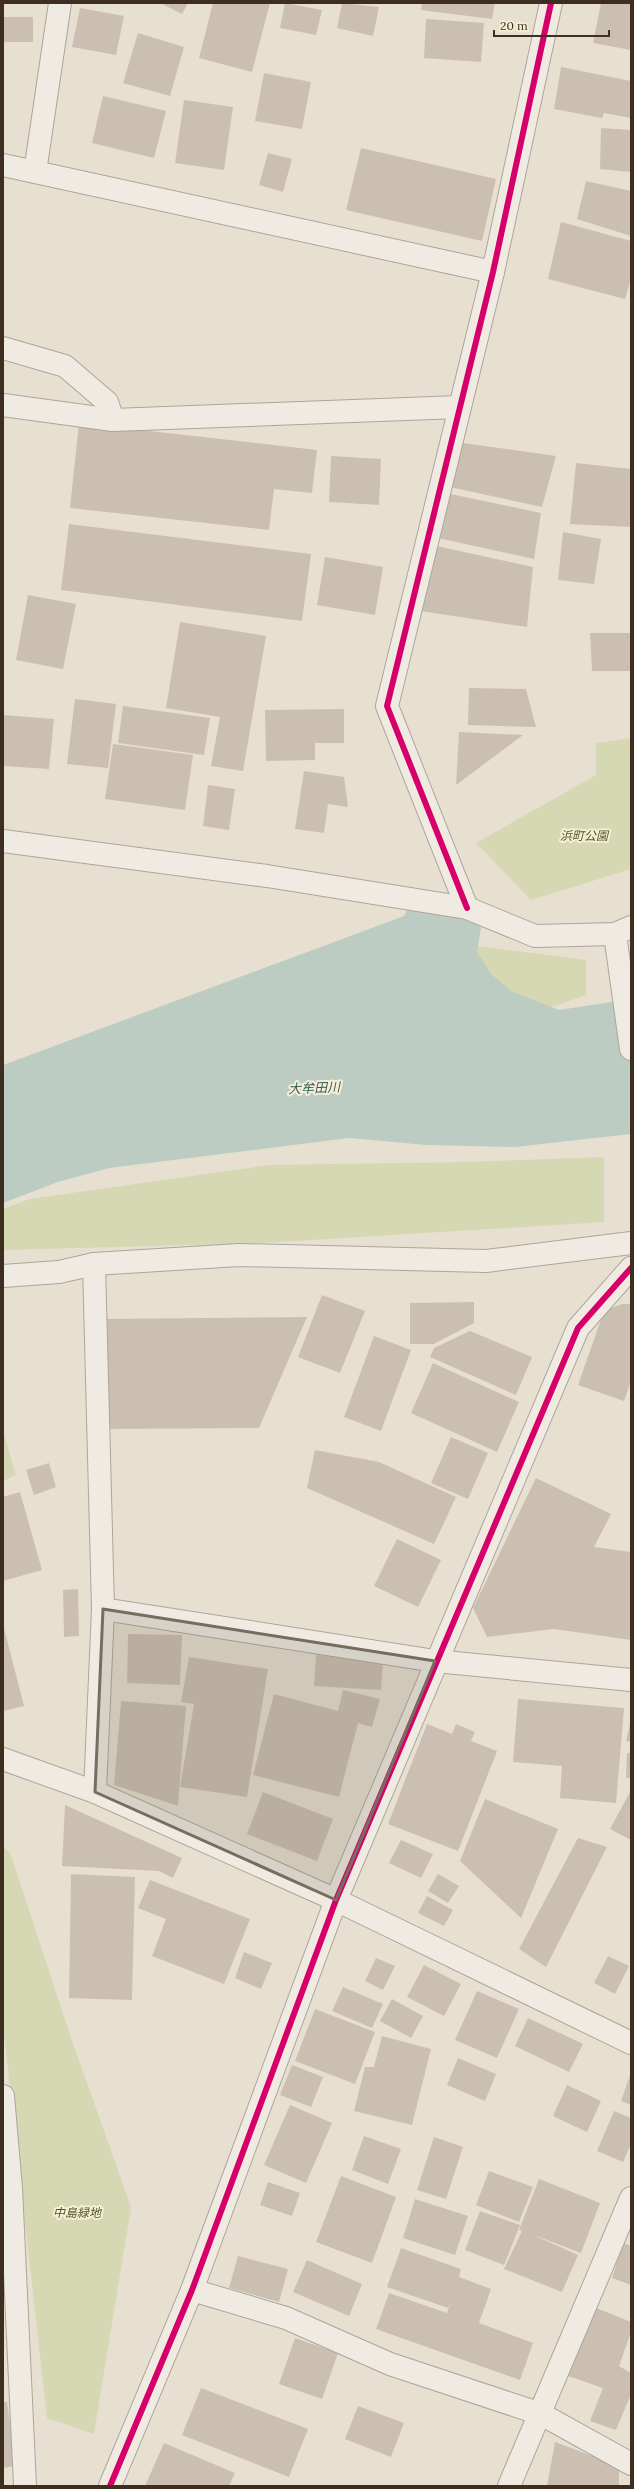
<svg xmlns="http://www.w3.org/2000/svg" width="634" height="2489" font-family="Lora,'Noto Sans JP',serif">
<style>
.green{fill:#d6d7b3}
.water{fill:#bcccc2}
.building{fill:#cbbfb2}
.lines{fill:none;stroke-linecap:round;stroke-linejoin:round}
.minor-casing{stroke:#ada599;stroke-width:24}
.minor{stroke:#efebe3;stroke-width:22}
.cycleway-casing{stroke:#f7eed8;stroke-width:8}
.cycleway{stroke:#d6006c;stroke-width:6}
.marked{fill:#786c5e;fill-opacity:0.2;stroke:#786c5e;stroke-width:3;stroke-linejoin:round}
.labels{text-anchor:middle;dominant-baseline:central;stroke-width:4;stroke-linejoin:round;paint-order:stroke}
.park-label{font-size:12px;font-style:italic;fill:#4d5a26;stroke:#f7eed8}
.water-label{font-size:13px;font-style:italic;fill:#2f5d5a;stroke:#f7eed8}
</style>
<rect width="100%" height="100%" fill="#e7e0d1"/>
<!-- green -->
<g class="green">
<polygon points="631,738 631,869 531,900 476,843 596,775 596,743"/>
<polygon points="468,945 586,960 586,995 543,1010 491,988"/>
<polygon points="604,1157 604,1222 262,1243 3,1250 3,1209 29,1199 270,1165 468,1162"/>
<polygon points="3,1431 16,1475 3,1481"/>
<polygon points="3,1846 11,1855 69,2032 131,2207 94,2434 47,2418 3,2025"/>
</g>
<!-- water -->
<polygon class="water" points="411,902 483,916 477,952 491,974 511,991 559,1010 631,999 631,1134 515,1147 426,1145 349,1138 109,1168 58,1182 3,1203 3,1065 404,916"/>
<!-- building -->
<g class="building">
<polygon points="160,3 188,3 182,14"/>
<polygon points="213,3 270,3 252,72 199,58"/>
<polygon points="285,3 322,10 316,35 280,28"/>
<polygon points="342,3 379,7 373,36 337,28"/>
<polygon points="422,3 495,3 492,19 421,10"/>
<polygon points="601,3 631,3 631,50 593,43"/>
<polygon points="80,8 124,16 116,55 72,47"/>
<rect x="3" y="17" width="30" height="25"/>
<polygon points="426,19 484,23 481,62 424,58"/>
<polygon points="138,33 184,47 170,96 123,83"/>
<polygon points="561,67 631,81 631,118 604,113 602,118 554,109"/>
<polygon points="264,73 311,82 302,129 255,121"/>
<polygon points="103,96 166,111 154,158 92,143"/>
<polygon points="184,100 233,107 224,170 175,163"/>
<polygon points="601,128 631,130 631,172 600,169"/>
<polygon points="361,148 496,179 482,241 346,210"/>
<polygon points="268,153 292,159 283,192 259,185"/>
<polygon points="586,181 631,191 631,236 577,219"/>
<polygon points="561,222 631,241 631,278 625,299 548,279"/>
<polygon points="79,423 317,450 312,493 274,489 269,530 70,508"/>
<polygon points="456,442 556,456 542,507 445,486"/>
<polygon points="331,456 381,459 379,505 329,502"/>
<polygon points="576,463 631,469 631,527 570,524"/>
<polygon points="446,493 541,513 534,559 438,538"/>
<polygon points="69,524 311,554 302,621 61,590"/>
<polygon points="563,532 601,539 594,584 558,580"/>
<polygon points="432,545 533,567 527,627 420,611"/>
<polygon points="325,557 383,567 375,615 317,605"/>
<polygon points="28,595 76,604 63,669 16,660"/>
<polygon points="180,622 266,636 243,771 211,766 220,717 166,708"/>
<polygon points="590,633 631,633 631,671 592,671"/>
<polygon points="469,688 526,689 536,727 468,725"/>
<polygon points="75,699 116,704 108,768 67,764"/>
<polygon points="123,706 210,718 204,755 118,743"/>
<polygon points="344,709 344,743 315,743 315,760 266,761 265,710"/>
<polygon points="4,715 54,719 49,769 3,766"/>
<polygon points="459,732 523,735 456,785"/>
<polygon points="113,744 193,755 185,810 105,799"/>
<polygon points="304,771 344,777 348,807 328,804 324,833 295,829"/>
<polygon points="208,785 235,789 229,830 203,826"/>
<polygon points="322,1295 365,1311 340,1373 298,1357"/>
<polygon points="474,1302 474,1323 434,1344 410,1344 410,1303"/>
<polygon points="622,1304 631,1304 631,1381 624,1401 578,1385 604,1311"/>
<polygon points="307,1317 259,1428 103,1429 102,1319"/>
<polygon points="470,1331 532,1357 516,1395 430,1357 434,1348"/>
<polygon points="374,1336 411,1350 381,1431 344,1417"/>
<polygon points="433,1363 519,1402 497,1452 411,1413"/>
<polygon points="451,1437 488,1453 468,1499 431,1483"/>
<polygon points="315,1450 379,1462 456,1497 434,1544 307,1488"/>
<polygon points="49,1463 56,1487 34,1495 26,1470"/>
<polygon points="536,1478 611,1514 594,1547 631,1552 631,1640 554,1629 487,1637 473,1608"/>
<polygon points="20,1492 42,1570 3,1581 3,1497"/>
<polygon points="397,1539 441,1560 418,1607 374,1586"/>
<polygon points="78,1589 79,1636 64,1637 63,1590"/>
<polygon points="3,1624 24,1706 3,1711"/>
<polygon points="128,1634 182,1635 180,1685 127,1683"/>
<polygon points="316,1655 383,1660 381,1690 314,1686"/>
<polygon points="189,1657 268,1669 247,1797 180,1787 194,1704 181,1702"/>
<polygon points="343,1690 380,1699 372,1727 358,1723 339,1797 253,1775 274,1694 338,1711"/>
<polygon points="518,1699 624,1708 616,1803 560,1798 562,1766 513,1762"/>
<polygon points="121,1701 186,1706 178,1806 114,1785"/>
<polygon points="631,1719 631,1742 626,1741"/>
<polygon points="427,1724 452,1734 456,1724 475,1732 471,1741 497,1751 458,1851 388,1824"/>
<polygon points="627,1753 631,1753 631,1778 626,1778"/>
<polygon points="631,1790 631,1840 610,1829"/>
<polygon points="263,1792 333,1819 317,1861 247,1834"/>
<polygon points="485,1799 558,1829 521,1918 460,1861"/>
<polygon points="65,1805 182,1858 173,1878 159,1871 62,1866"/>
<polygon points="578,1838 607,1847 546,1967 519,1949"/>
<polygon points="401,1840 433,1854 421,1878 389,1863"/>
<polygon points="71,1874 135,1877 132,2000 69,1998"/>
<polygon points="438,1874 459,1886 448,1903 428,1891"/>
<polygon points="150,1880 250,1919 224,1984 152,1956 166,1919 138,1908"/>
<polygon points="427,1896 453,1910 444,1926 418,1913"/>
<polygon points="244,1952 272,1963 261,1989 235,1978"/>
<polygon points="608,1956 629,1966 615,1994 594,1983"/>
<polygon points="376,1958 395,1966 383,1990 365,1981"/>
<polygon points="424,1965 461,1984 444,2016 407,1997"/>
<polygon points="343,1987 383,2004 372,2028 332,2011"/>
<polygon points="477,1991 519,2009 497,2058 455,2040"/>
<polygon points="392,1999 423,2016 411,2038 380,2021"/>
<polygon points="315,2009 375,2032 355,2084 295,2061"/>
<polygon points="528,2018 583,2044 569,2072 515,2046"/>
<polygon points="382,2036 431,2049 412,2125 354,2111 365,2067 374,2067"/>
<polygon points="458,2058 496,2074 485,2101 447,2085"/>
<polygon points="292,2065 323,2077 311,2107 280,2095"/>
<polygon points="631,2072 631,2105 621,2101"/>
<polygon points="567,2085 601,2101 587,2132 553,2116"/>
<polygon points="290,2105 332,2123 306,2183 264,2165"/>
<polygon points="614,2111 631,2118 631,2144 623,2162 597,2151"/>
<polygon points="364,2136 401,2149 388,2184 352,2170"/>
<polygon points="434,2137 463,2147 446,2199 417,2190"/>
<polygon points="489,2171 533,2187 519,2222 476,2205"/>
<polygon points="341,2176 396,2197 372,2263 316,2242"/>
<polygon points="539,2179 600,2203 581,2253 531,2234 578,2255 562,2292 504,2269 522,2231 519,2230"/>
<polygon points="268,2182 300,2193 292,2216 260,2205"/>
<polygon points="415,2199 468,2216 455,2255 403,2238"/>
<polygon points="480,2211 520,2225 504,2265 465,2250"/>
<polygon points="623,2243 631,2246 631,2285 612,2278"/>
<polygon points="401,2248 461,2269 459,2277 491,2289 479,2323 533,2343 520,2380 376,2329 389,2293 447,2313 451,2301 448,2308 387,2287"/>
<polygon points="238,2256 288,2269 279,2302 229,2288"/>
<polygon points="307,2260 362,2284 349,2316 293,2292"/>
<polygon points="594,2307 631,2322 631,2332 619,2366 631,2373 631,2394 616,2430 590,2421 603,2388 565,2375"/>
<polygon points="295,2338 338,2353 322,2399 279,2384"/>
<polygon points="201,2388 308,2429 289,2477 182,2435"/>
<polygon points="3,2402 7,2402 16,2466 3,2468"/>
<polygon points="358,2406 404,2423 391,2457 345,2439"/>
<polygon points="555,2442 619,2466 619,2486 547,2486"/>
<polygon points="164,2443 235,2473 229,2486 145,2486"/>
</g>
<g class="lines">
<!-- minor casing -->
<g class="minor-casing">
<g id="minor">
<polyline points="3,165 493,272"/>
<polyline points="35,172 60,3"/>
<polyline points="3,348 65,366 107,402 113,420"/>
<polyline points="3,405 113,420 459,407"/>
<polyline points="3,841 267,876 467,908 535,936 615,934 631,927"/>
<polyline points="467,908 387,706 493,272 551,3"/>
<polyline points="615,934 631,1049"/>
<polyline points="94,1264 103,1609 95,1792"/>
<polyline points="3,1276 59,1272 94,1264 239,1255 486,1261 631,1243"/>
<polyline points="103,1609 435,1661 631,1680"/>
<polyline points="3,1759 95,1792 336,1900 631,2043"/>
<polyline points="3,2096 11,2188 25,2486"/>
<polyline points="192,2290 286,2318 390,2364 541,2414 631,2464"/>
<polyline points="110,2486 192,2290 336,1900 578,1328 631,1268"/>
<polyline points="509,2486 631,2198"/>
</g>
</g>
<!-- minor -->
<use href="#minor" class="minor"/>
<!-- cycleway casing -->
<g class="cycleway-casing">
<g id="cycleway">
<polyline points="467,908 387,706 493,272 551,3"/>
<polyline points="110,2486 192,2290 336,1900 578,1328 631,1268"/>
</g>
</g>
<!-- cycleway -->
<use href="#cycleway" class="cycleway"/>
</g>
<!-- marked area -->
<path class="marked" d="M103,1609L435,1661L336,1900L95,1792Z"/>
<g class="labels">
<!-- park labels -->
<g class="park-label">
<text x="584" y="835">浜町公園</text>
<text x="77" y="2212">中島緑地</text>
</g>
<!-- water labels -->
<g class="water-label">
<text transform="translate(314 1088) rotate(-2)">大牟田川</text>
</g>
</g>
<!-- border -->
<rect width="634" height="2489" fill="none" stroke="#3d2e20" stroke-width="8"/>
<!-- scale -->
<path d="M494 30v6h115v-6" fill="none" stroke="#3d2e20" stroke-width="2"/>
<text x="500" y="30" font-size="12" fill="#3d2e20" stroke="#f7eed8" stroke-width="3" paint-order="stroke">20 m</text>
</svg>
